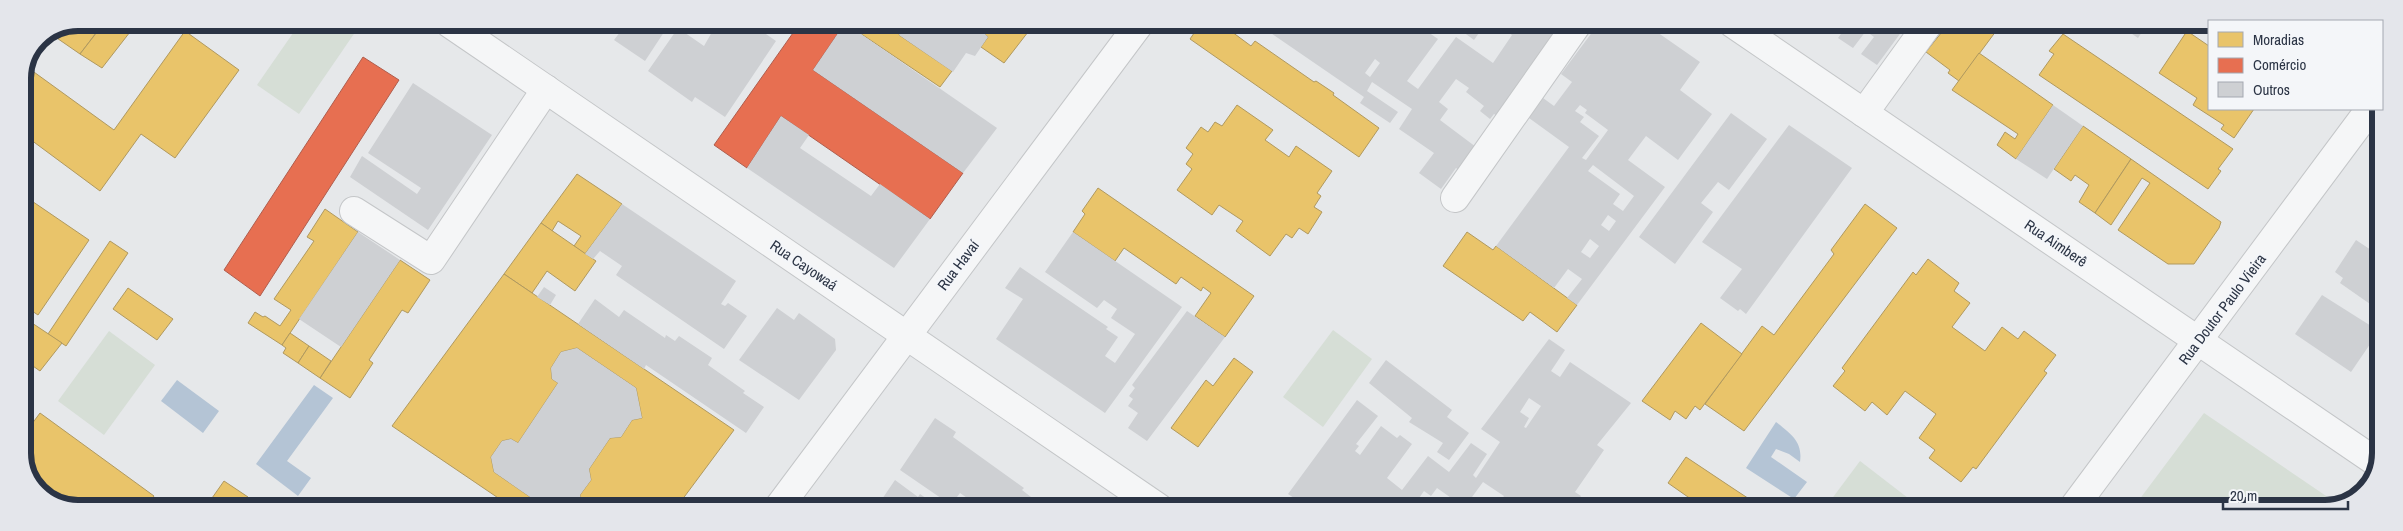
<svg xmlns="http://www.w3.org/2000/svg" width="2403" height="531" font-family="'Archivo Narrow',sans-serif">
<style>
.green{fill:#d6ded6}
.water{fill:#b4c4d5}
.homes{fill:#e9c46a;stroke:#b0995f}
.shops{fill:#e76f51;stroke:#af5d4d}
.building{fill:#ced0d3;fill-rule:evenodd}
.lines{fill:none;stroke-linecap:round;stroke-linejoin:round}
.minor-casing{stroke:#c4c6c8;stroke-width:30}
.minor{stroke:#f5f6f7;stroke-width:28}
.labels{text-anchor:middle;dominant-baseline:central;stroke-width:5;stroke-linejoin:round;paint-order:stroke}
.street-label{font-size:15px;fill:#2b3445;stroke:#f4f6f9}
.rim{fill:none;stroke:#2b3445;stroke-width:6}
</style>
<rect width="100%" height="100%" fill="#e6e8ea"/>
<!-- green -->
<g class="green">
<polygon points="300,23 350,23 358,28 299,114 257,85"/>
<polygon points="1333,330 1372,359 1323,427 1283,397"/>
<polygon points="109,331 155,365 104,435 58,401"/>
<polygon points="2204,413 2338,504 2325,508 2133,508"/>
<polygon points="1860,461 1921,508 1825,508"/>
</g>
<!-- water -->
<g class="water">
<polygon points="177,380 219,411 203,433 161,401"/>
<polygon points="314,385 333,398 287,461 311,478 298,496 256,464"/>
<path d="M1776,422C1791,434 1803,442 1800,462L1789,454L1776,449L1771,457L1807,482L1794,499L1746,468Z"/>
</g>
<!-- homes -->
<g class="homes">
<polygon points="78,22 89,23 99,29 80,54 51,34"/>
<polygon points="104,23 137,23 102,68 80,54"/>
<polygon points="845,23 905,23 899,35 952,71 940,87"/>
<polygon points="991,23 1035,23 1004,63 981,47 988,37 984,33"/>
<polygon points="1201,23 1220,23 1251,46 1255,41 1314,82 1316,81 1334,93 1333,95 1379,128 1359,157 1190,39"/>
<polygon points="1949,23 2002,23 1959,81 1948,73 1950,70 1926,52"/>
<polygon points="185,31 239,70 175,158 141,134 100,191 23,134 23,78 27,67 114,130"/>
<polygon points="2187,31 2209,46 2209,109 2254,109 2234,138 2221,129 2224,125 2193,105 2197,98 2159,73"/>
<polygon points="2063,34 2233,149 2218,169 2221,171 2208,189 2039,75 2054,54 2049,51"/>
<polygon points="1979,53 2053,105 2016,159 1997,145 2005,132 2015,139 2018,134 1952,90"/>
<polygon points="1237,105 1273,130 1265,140 1289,157 1296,146 1332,171 1317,193 1321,196 1314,207 1322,212 1308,234 1299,228 1292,238 1286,234 1270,256 1236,231 1243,221 1219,205 1212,215 1177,190 1192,169 1186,164 1193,154 1186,148 1201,127 1208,132 1215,122 1222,126"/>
<polygon points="2083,126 2131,159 2095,213 2079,202 2089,185 2075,175 2071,181 2054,169"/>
<polygon points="2131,159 2221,222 2219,228 2194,264 2168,264 2118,230 2150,183 2142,178 2111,225 2095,213"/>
<polygon points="577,174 622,204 585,254 574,246 581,236 558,221 552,231 541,223"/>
<polygon points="1098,188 1254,296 1225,337 1195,316 1211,293 1203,287 1201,291 1181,277 1176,284 1124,248 1115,261 1073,232 1085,214 1082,211"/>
<polygon points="23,195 89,240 38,315 23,305"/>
<polygon points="1865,204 1897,228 1744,431 1705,404 1762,326 1774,335 1834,254 1831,250"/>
<polygon points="325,209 358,232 282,345 248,323 255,312 263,317 265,316 280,326 291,310 274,299 314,241 307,237"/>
<polygon points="541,223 596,261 575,291 547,271 532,293 504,274"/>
<polygon points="1467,232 1493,250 1496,246 1577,305 1557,332 1530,312 1523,321 1443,266"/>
<polygon points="110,241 128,253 66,346 48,334"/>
<polygon points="1928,259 1959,283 1954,291 1970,303 1952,327 1985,351 2002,327 2018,339 2024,331 2056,355 2044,371 2047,373 1976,469 1973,467 1961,482 1929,458 1935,450 1919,438 1936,414 1905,391 1887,415 1872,402 1865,411 1833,386 1845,371 1842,368 1913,272 1916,275"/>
<polygon points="400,260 430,280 408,313 402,310 369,360 373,363 350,398 320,378"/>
<polygon points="504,274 734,430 676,508 572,508 582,506 580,495 591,480 589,469 610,438 621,437 632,420 642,418 636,388 577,348 561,352 551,368 552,379 558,383 518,443 511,439 502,441 491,457 494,472 546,508 513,508 392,426"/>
<polygon points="128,288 173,319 157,340 113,309"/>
<polygon points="23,317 62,343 40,371 23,359"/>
<polygon points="1701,323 1742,354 1700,410 1695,406 1686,419 1675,411 1670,420 1642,401"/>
<polygon points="290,333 309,346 298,363 283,353 286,348 282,345"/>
<polygon points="309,346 331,361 320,378 298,363"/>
<polygon points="1234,358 1253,372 1198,447 1171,428 1206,380 1213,386"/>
<polygon points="40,413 154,496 145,508 68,507 37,489 23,460 23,436"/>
<polygon points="1686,457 1734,489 1763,508 1695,508 1698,504 1668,483"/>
<polygon points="224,481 248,497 240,508 205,508"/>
</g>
<!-- shops -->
<g class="shops">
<polygon points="800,23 845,23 813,70 963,173 930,219 781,116 747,168 714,145"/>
<polygon points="363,57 399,80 260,296 224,270"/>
</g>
<!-- building -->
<g class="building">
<polygon points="89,23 104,23 99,29"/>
<polygon points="627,23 670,23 645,61 614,40"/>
<polygon points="708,23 750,23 776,41 725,117 695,97 692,102 648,71 678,28 704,46 712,32 705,28"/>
<polygon points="784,23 800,23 795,30"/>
<polygon points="845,23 997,128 963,173 813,70"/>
<polygon points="905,23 991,23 984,33 988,37 975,56 966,53 953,72 899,35"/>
<path d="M1256,23H1415L1438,39L1407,81L1418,89L1456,37L1493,63L1512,35L1495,23H1567L1497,116L1494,114L1490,119L1480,111L1484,106L1466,92L1469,88L1456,79L1439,102L1448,109L1440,120L1476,147L1459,170L1456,168L1441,189L1419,173L1434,153L1399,129L1412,109L1372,82L1367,91L1398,112L1390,123L1360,103L1364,97ZM1375,59L1380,63L1370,77L1365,73Z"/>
<polygon points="1451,23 1486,23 1474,40"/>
<path d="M1599,23H1644L1700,62L1680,90L1712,114L1678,160L1646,136L1628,160L1665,187L1577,305L1567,298L1582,279L1568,269L1554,288L1496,246L1569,147L1529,118L1543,98L1554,106L1572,82L1561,74ZM1580,105L1587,110L1585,113L1608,130L1586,160L1582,158L1599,136L1580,122L1584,117L1575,111ZM1593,165L1634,196L1623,211L1613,204L1620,194L1588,171ZM1608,215L1616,221L1609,231L1601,225ZM1590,239L1599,246L1590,258L1581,252Z"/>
<polygon points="1849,23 1908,23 1877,65 1861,54 1874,37 1866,31 1853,48 1838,38"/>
<polygon points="2116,23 2148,23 2138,38"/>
<polygon points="2199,23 2209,23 2209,30"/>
<polygon points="413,83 492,135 428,230 350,177 362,156 417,194 421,188 368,153"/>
<polygon points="2053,105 2083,126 2047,179 2016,159"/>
<polygon points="1731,113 1767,139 1729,190 1718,182 1701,203 1713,212 1675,264 1639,237"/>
<polygon points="781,116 809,135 800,148 871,196 880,184 930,219 894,268 747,168"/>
<polygon points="1789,125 1852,168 1746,314 1740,309 1738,311 1720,298 1742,269 1702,242"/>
<polygon points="622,204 736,281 721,304 725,306 728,303 747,316 724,349 616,275 622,266 600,251 593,259 585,254"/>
<polygon points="2380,221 2380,240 2371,234"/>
<polygon points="358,232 400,260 341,347 299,319"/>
<polygon points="1073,232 1182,307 1105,413 996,339 1023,299 1005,288 1020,267 1108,327 1106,329 1118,337 1105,356 1115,363 1135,334 1111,318 1117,309 1104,300 1097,308 1045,272"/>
<polygon points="2356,240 2380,256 2380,311 2340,283 2343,278 2335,272"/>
<polygon points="544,287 556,295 550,305 537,297"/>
<polygon points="2322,295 2379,331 2351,372 2295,334"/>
<polygon points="595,299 619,317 624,310 665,338 666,335 675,341 679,336 712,358 708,365 745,391 743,393 764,407 746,433 646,365 644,369 578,324"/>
<polygon points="777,308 794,320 799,313 835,339 836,350 799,400 739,360"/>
<polygon points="1187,311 1225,337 1147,441 1128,428 1138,413 1128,406 1133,399 1129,396 1135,388 1132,385"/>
<path d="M1549,339L1565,350L1551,371L1560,377L1570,362L1631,403L1597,445L1604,450L1575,492L1581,496L1571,508H1495L1504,496L1483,482L1464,508H1455L1451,505L1454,500L1437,488L1431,496L1424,491L1412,508H1286L1294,498L1288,494L1357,400L1378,416L1356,444L1359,446L1355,451L1360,455L1381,426L1397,438L1400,435L1412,444L1387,478L1402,490L1428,456L1449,472L1471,443L1487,454L1473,475L1476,478L1500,442L1481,429ZM1529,398L1541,406L1526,428L1524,427L1529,418L1520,412Z"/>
<polygon points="577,348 636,388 642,418 632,420 621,437 610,438 589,469 591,480 580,495 582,506 546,508 494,472 491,457 502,441 511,439 518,443 558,383 552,379 551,368 561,352"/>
<polygon points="1386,360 1452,410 1447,417 1469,433 1449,460 1437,452 1443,443 1409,422 1412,418 1369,383"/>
<polygon points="2380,385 2380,407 2369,400"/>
<polygon points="935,418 956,432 953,437 1024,488 1022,490 1031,497 1023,508 964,508 970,500 960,493 951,505 900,470"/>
<polygon points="895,480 918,497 920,494 940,508 876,508"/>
<polygon points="1650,501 1660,508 1644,508"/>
<polygon points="1059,503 1066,508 1056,508"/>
</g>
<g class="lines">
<!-- minor casing -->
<g class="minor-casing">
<g id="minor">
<polyline points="449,23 1159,508"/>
<polyline points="1732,23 2379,464"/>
<polyline points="1864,113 1929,23"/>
<polyline points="1455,198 1578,23"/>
<polyline points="354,211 431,260 546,89"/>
<polyline points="778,508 1140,23"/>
<polyline points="2073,508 2370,109"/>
</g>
</g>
<!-- minor -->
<use href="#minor" class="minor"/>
</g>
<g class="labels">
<!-- street labels -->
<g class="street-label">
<text transform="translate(2056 243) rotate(34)">Rua Aimberê</text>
<text transform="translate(804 265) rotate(34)">Rua Cayowaá</text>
<text transform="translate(958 265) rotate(-53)">Rua Havaí</text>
<text transform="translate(2222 309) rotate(-53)">Rua Doutor Paulo Vieira</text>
</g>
</g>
<!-- crop -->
<path d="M0 0H2403V531H0ZM78 31H2325A47 47 0 0 1 2372 78V453A47 47 0 0 1 2325 500H78A47 47 0 0 1 31 453V78A47 47 0 0 1 78 31Z" fill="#e4e6eb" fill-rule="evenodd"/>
<path class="rim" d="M78 31H2325A47 47 0 0 1 2372 78V453A47 47 0 0 1 2325 500H78A47 47 0 0 1 31 453V78A47 47 0 0 1 78 31Z"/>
<!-- legend -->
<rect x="2208" y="20" width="175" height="90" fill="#f4f6f9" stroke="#a4a8b1"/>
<rect x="2218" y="32" width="25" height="15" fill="#e9c46a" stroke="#a4a8b1"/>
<text x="2253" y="45" font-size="15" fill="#2b3445">Moradias</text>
<rect x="2218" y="58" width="25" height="15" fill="#e76f51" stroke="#a4a8b1"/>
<text x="2253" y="70" font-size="15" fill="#2b3445">Comércio</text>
<rect x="2218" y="82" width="25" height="15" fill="#ced0d3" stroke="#a4a8b1"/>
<text x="2253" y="95" font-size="15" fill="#2b3445">Outros</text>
<!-- scale -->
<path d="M2223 501v8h125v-8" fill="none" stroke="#2b3445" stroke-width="2.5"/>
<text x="2230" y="501" font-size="15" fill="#2b3445" stroke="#f4f6f9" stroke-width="4" paint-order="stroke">20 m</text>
</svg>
